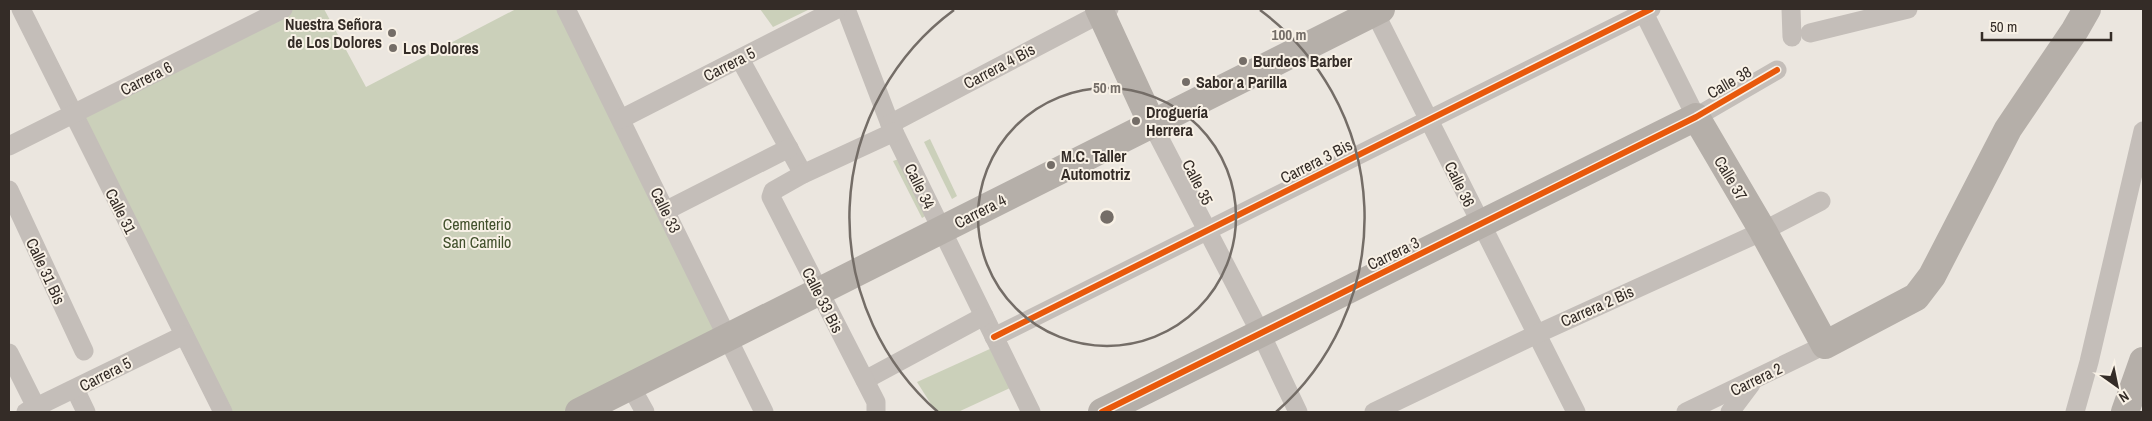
<svg xmlns="http://www.w3.org/2000/svg" width="2152" height="421" font-family="'Archivo Narrow',sans-serif">
<style>
.green{fill:#cbd0ba}
.lines{fill:none;stroke-linecap:round;stroke-linejoin:round}
.street{stroke:#c4beb9;stroke-width:19}
.secondary{stroke:#b5afa9;stroke-width:28}
.cycleway-casing{stroke:#f8f1e6;stroke-width:9}
.cycleway{stroke:#e8590c;stroke-width:6}
.ring{fill:none;stroke:#746d67;stroke-width:2.5}
.poi-dot{fill:#746d67;stroke:#f8f1e6;stroke-width:2}
.labels{text-anchor:middle;dominant-baseline:central;stroke-width:4;stroke-linejoin:round;paint-order:stroke}
.poi-label{font-size:16px;font-weight:bold;fill:#342c27;stroke:#f8f1e6;text-anchor:start}
.street-label{font-size:16px;fill:#342c27;stroke:#f8f1e6}
.park-label{font-size:16px;fill:#42512c;stroke:#f8f1e6}
.centre{fill:#746d67;stroke:#f8f1e6;stroke-width:2.5}
.ring-label{font-size:15px;text-anchor:middle;font-weight:bold;fill:#746d67;stroke:#f8f1e6;stroke-width:4;stroke-linejoin:round;paint-order:stroke}
</style>
<rect width="100%" height="100%" fill="#ebe6df"/>
<!-- green -->
<g class="green">
<polygon points="283,9 324,9 366,87 516,9 566,9 727,338 579,412 223,412 72,115"/>
<polygon points="760,9 810,9 773,27"/>
<polygon points="930,139 957,196 952,199 924,142"/>
<polygon points="899,159 927,215 922,218 893,161"/>
<polygon points="992,348 1010,388 958,412 936,412 917,382"/>
</g>
<g class="lines">
<!-- street -->
<g class="street">
<polyline points="21,9 223,412"/>
<polyline points="566,9 764,412"/>
<polyline points="846,9 890,124 1031,412"/>
<polyline points="1373,9 1576,412"/>
<polyline points="1642,9 1696,117 1777,70"/>
<polyline points="1791,9 1792,37"/>
<polyline points="1810,33 1908,9"/>
<polyline points="740,59 803,174"/>
<polyline points="621,119 837,9"/>
<polyline points="890,124 1109,9"/>
<polyline points="1152,124 1261,334 1298,412"/>
<polyline points="9,146 283,9"/>
<polyline points="9,190 84,351"/>
<polyline points="667,210 789,148"/>
<polyline points="994,337 1651,9"/>
<polyline points="9,353 36,407"/>
<polyline points="865,380 984,316"/>
<polyline points="631,387 645,412"/>
<polyline points="75,389 86,412"/>
<polyline points="26,412 184,335"/>
<polyline points="876,412 876,402 771,197 773,191 803,174 894,132"/>
<polyline points="1374,412 1537,334 1763,231 1821,201"/>
<polyline points="1686,412 1825,345"/>
<polyline points="1730,412 1751,384"/>
<polyline points="2075,412 2089,362 2143,131"/>
</g>
<!-- secondary -->
<g class="secondary">
<polyline points="1099,9 1152,124"/>
<polyline points="579,412 1381,9"/>
<polyline points="1102,412 1696,117 1763,231 1825,345 1916,297 1932,276 2008,129 2075,30 2087,9"/>
<polyline points="2125,412 2143,361"/>
</g>
<!-- cycleway casing -->
<g class="cycleway-casing">
<g id="cycleway">
<polyline points="994,337 1651,9"/>
<polyline points="1102,412 1696,117 1777,70"/>
</g>
</g>
<!-- cycleway -->
<use href="#cycleway" class="cycleway"/>
</g>
<!-- distance rings -->
<g class="ring">
<circle cx="1107" cy="217" r="129"/>
<path d="M938 412A258 258 0 0 1 954 10M1260 10A258 258 0 0 1 1276 412"/>
</g>
<!-- markers -->
<g class="poi-dot">
<circle cx="392" cy="33" r="5"/>
<circle cx="393" cy="48" r="5"/>
<circle cx="1243" cy="61" r="5"/>
<circle cx="1186" cy="82" r="5"/>
<circle cx="1136" cy="121" r="5"/>
<circle cx="1051" cy="165" r="5"/>
</g>
<g class="labels">
<!-- poi labels -->
<g class="poi-label">
<text x="382" y="24" text-anchor="end">Nuestra Señora<tspan x="382" dy="18">de Los Dolores</tspan></text>
<text x="403" y="48">Los Dolores</text>
<text x="1253" y="61">Burdeos Barber</text>
<text x="1196" y="82">Sabor a Parilla</text>
<text x="1146" y="112">Droguería<tspan x="1146" dy="18">Herrera</tspan></text>
<text x="1061" y="156">M.C. Taller<tspan x="1061" dy="18">Automotriz</tspan></text>
</g>
<!-- street labels -->
<g class="street-label">
<text transform="translate(729 64) rotate(-27)">Carrera 5</text>
<text transform="translate(999 66) rotate(-28)">Carrera 4 Bis</text>
<text transform="translate(146 78) rotate(-27)">Carrera 6</text>
<text transform="translate(1729 82) rotate(-30)">Calle 38</text>
<text transform="translate(1316 161) rotate(-27)">Carrera 3 Bis</text>
<text transform="translate(1731 178) rotate(59)">Calle 37</text>
<text transform="translate(1198 182) rotate(63)">Calle 35</text>
<text transform="translate(1460 184) rotate(64)">Calle 36</text>
<text transform="translate(920 186) rotate(64)">Calle 34</text>
<text transform="translate(666 210) rotate(64)">Calle 33</text>
<text transform="translate(121 211) rotate(63)">Calle 31</text>
<text transform="translate(980 211) rotate(-27)">Carrera 4</text>
<text transform="translate(1393 253) rotate(-26)">Carrera 3</text>
<text transform="translate(46 271) rotate(65)">Calle 31 Bis</text>
<text transform="translate(823 300) rotate(63)">Calle 33 Bis</text>
<text transform="translate(1597 306) rotate(-24)">Carrera 2 Bis</text>
<text transform="translate(105 374) rotate(-27)">Carrera 5</text>
<text transform="translate(1756 379) rotate(-26)">Carrera 2</text>
</g>
<!-- park labels -->
<g class="park-label">
<text x="477" y="224">Cementerio<tspan x="477" dy="18">San Camilo</tspan></text>
</g>
</g>
<circle cx="1107" cy="217" r="8" class="centre"/>
<g class="ring-label">
<text x="1289" y="40">100 m</text>
<text x="1107" y="93">50 m</text>
</g>
<!-- border -->
<rect width="2152" height="421" fill="none" stroke="#342c27" stroke-width="20"/>
<!-- north arrow -->
<g transform="translate(2117 386) rotate(147)" stroke="#f8f1e6" stroke-width="4" paint-order="stroke">
<path d="M0-4L9 19L0 12L-9 19Z" fill="#342c27"/>
<text y="-8" font-size="14" font-weight="bold" text-anchor="middle" fill="#342c27">N</text>
</g>
<!-- scale -->
<path d="M1982 32v8h129v-8" fill="none" stroke="#342c27" stroke-width="2.5"/>
<text x="1990" y="32" font-size="15" fill="#342c27" stroke="#f8f1e6" stroke-width="4" paint-order="stroke">50 m</text>
</svg>
